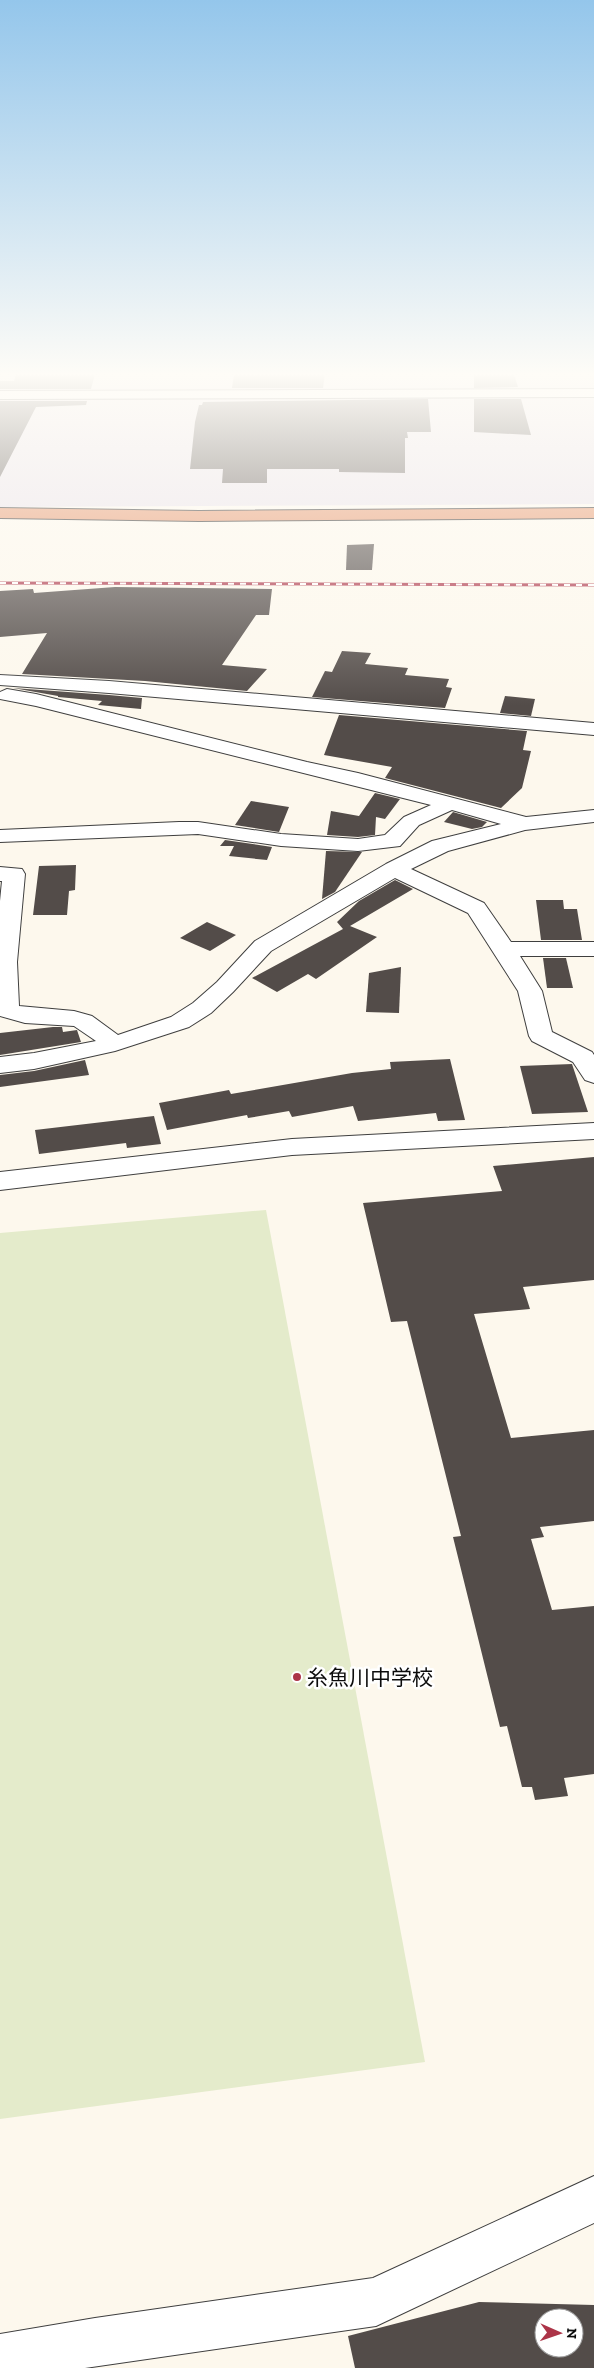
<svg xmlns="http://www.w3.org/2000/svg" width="594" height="2368" font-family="'Zilla Slab','Noto Sans JP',serif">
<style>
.industrial{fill:#e8e1ea}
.pitch{fill:#e4ebcb}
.building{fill:#534c49;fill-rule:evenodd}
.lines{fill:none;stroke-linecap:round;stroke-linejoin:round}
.minor-casing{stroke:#3f3f3f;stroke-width:2}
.highway-casing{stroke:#1d1d1d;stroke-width:2}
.minor{fill:#fff;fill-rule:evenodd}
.highway{fill:#e48f64;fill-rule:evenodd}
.rail-casing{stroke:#ac3448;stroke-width:3}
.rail{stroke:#fff;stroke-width:2;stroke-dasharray:6;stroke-linecap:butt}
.poi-dot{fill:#ac3448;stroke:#fff;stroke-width:2}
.labels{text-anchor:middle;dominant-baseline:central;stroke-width:5;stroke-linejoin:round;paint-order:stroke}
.near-poi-label{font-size:21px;fill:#0c0c0c;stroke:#fff;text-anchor:start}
</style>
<rect width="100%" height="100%" fill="#fdf8ed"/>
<!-- industrial -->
<polygon class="industrial" points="0,374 594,374 594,504 0,507"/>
<!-- pitch -->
<polygon class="pitch" points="266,1210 425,2062 0,2119 0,1233"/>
<!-- building -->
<g class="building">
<polygon points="16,374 95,374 91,389 0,389 0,381 14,381"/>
<polygon points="234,374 325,374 323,388 232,388"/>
<polygon points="474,374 514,374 518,387 474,388"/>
<polygon points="428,399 431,432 407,432 408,438 405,438 405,473 339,472 339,469 267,469 267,483 222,483 223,469 190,469 195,422 199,405 202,405 203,402"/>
<polygon points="474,399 521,399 531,435 474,432"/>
<polygon points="0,401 87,401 86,405 36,407 0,477"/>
<polygon points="374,544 372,570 346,570 347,545"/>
<polygon points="115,587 272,589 269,615 256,615 222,665 267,669 247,691 145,681 22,674 47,633 0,637 0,591 33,589 34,593"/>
<polygon points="342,651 371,653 365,664 408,668 405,675 449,679 446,687 452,688 445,708 312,697 325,671 332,672"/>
<polygon points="13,688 109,695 142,698 141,709 98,705 102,701 58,697 58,696"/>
<polygon points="505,696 535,699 531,716 500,713"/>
<polygon points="339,715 527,731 523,750 531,751 522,788 501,808 385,778 392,767 324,755"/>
<polygon points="375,793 400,799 385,819 376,817 375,835 358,837 327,835 331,811 359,816"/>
<polygon points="251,801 289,807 279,832 235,825"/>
<polygon points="453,812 487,822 482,827 472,829 444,822"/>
<polygon points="225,840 272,847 267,860 229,856 234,846 220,846"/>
<polygon points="326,851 362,852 335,892 322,899"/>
<polygon points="76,865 75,890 69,891 67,915 33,915 39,866"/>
<polygon points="395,880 413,889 350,926 377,937 316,979 308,974 277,992 252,978 343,929 337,922 359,901"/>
<polygon points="536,900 563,900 564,909 577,909 582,940 541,940"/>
<polygon points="207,922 236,935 210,951 180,938"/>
<polygon points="543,958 566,958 573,988 547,988"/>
<polygon points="401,967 399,1013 366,1012 369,973"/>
<polygon points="53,1027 62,1027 63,1032 77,1030 81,1042 0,1055 0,1033"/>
<polygon points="450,1059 465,1120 438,1121 436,1113 358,1121 353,1106 292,1117 289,1111 248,1118 247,1115 167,1130 159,1103 229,1090 231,1094 352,1073 391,1069 390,1062"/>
<polygon points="85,1060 89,1075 0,1087 0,1075 34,1071"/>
<polygon points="572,1064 588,1112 532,1114 520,1066"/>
<polygon points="154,1116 161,1144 127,1148 126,1143 39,1154 35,1130"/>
<polygon points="594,1157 594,1280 523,1287 530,1309 474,1314 511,1438 594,1430 594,1521 540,1527 544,1537 531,1539 552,1610 594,1606 594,1774 564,1778 568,1796 535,1800 532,1787 522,1787 507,1726 500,1727 453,1537 461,1536 407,1321 391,1322 363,1203 502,1191 493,1166"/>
<path d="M479,2302L594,2305V2368H355L348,2336ZM544,2318H574V2348H544Z"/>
</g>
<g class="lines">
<!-- minor casing -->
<g class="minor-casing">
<g id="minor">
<polygon points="594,389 594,397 0,399 0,391"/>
<polygon points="0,675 109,681 594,723 594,735 109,693 0,685"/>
<polygon points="7,689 36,694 307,762 358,773 526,817 594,810 594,822 525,830 448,851 411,869 484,903 511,942 594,942 594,956 520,956 542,991 552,1032 592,1052 594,1055 594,1083 585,1080 573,1062 532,1041 529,1036 518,991 468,913 395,878 271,951 233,992 211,1013 189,1027 115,1051 34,1069 0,1073 0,1057 34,1053 96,1041 74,1026 25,1023 0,1016 0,901 2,881 0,881 0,867 22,869 25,874 17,962 19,1006 74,1011 92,1016 118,1035 171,1017 193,1003 217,982 255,941 386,864 432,841 501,824 452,810 419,825 400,846 358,851 281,846 198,834 0,842 0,830 179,822 198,822 281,834 358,839 385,835 404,817 431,805 36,706 0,699 0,692"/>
<polygon points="594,1123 594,1139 292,1155 0,1190 0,1172 292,1139"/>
<polygon points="594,2176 594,2223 376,2326 85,2368 0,2368 0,2334 95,2318 373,2278"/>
</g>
</g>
<!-- highway casing -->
<g class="highway-casing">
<polygon id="highway" points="0,508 199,511 594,508 594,518 199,521 0,518"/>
</g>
<!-- minor -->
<use href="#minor" class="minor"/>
<!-- highway -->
<use href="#highway" class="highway"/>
<!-- rail casing -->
<g class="rail-casing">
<polyline id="rail" points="0,583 594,585"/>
</g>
<!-- rail -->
<use href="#rail" class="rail"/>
</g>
<!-- sky -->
<linearGradient id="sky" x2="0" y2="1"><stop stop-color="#94c6eb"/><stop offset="0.53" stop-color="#fefcf7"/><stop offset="1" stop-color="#fefcf7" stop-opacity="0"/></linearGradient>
<rect width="594" height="706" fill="url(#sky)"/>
<!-- markers -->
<circle class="poi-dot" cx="297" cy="1677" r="5"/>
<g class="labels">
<!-- near-poi labels -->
<g class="near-poi-label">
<text x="307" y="1677">糸魚川中学校</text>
</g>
</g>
<!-- north arrow -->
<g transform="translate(559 2333) rotate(92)"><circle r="24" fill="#ffffff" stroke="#9e9e9e"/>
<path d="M0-4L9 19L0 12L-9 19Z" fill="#ac3448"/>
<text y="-8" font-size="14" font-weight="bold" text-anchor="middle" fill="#0c0c0c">N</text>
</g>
</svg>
